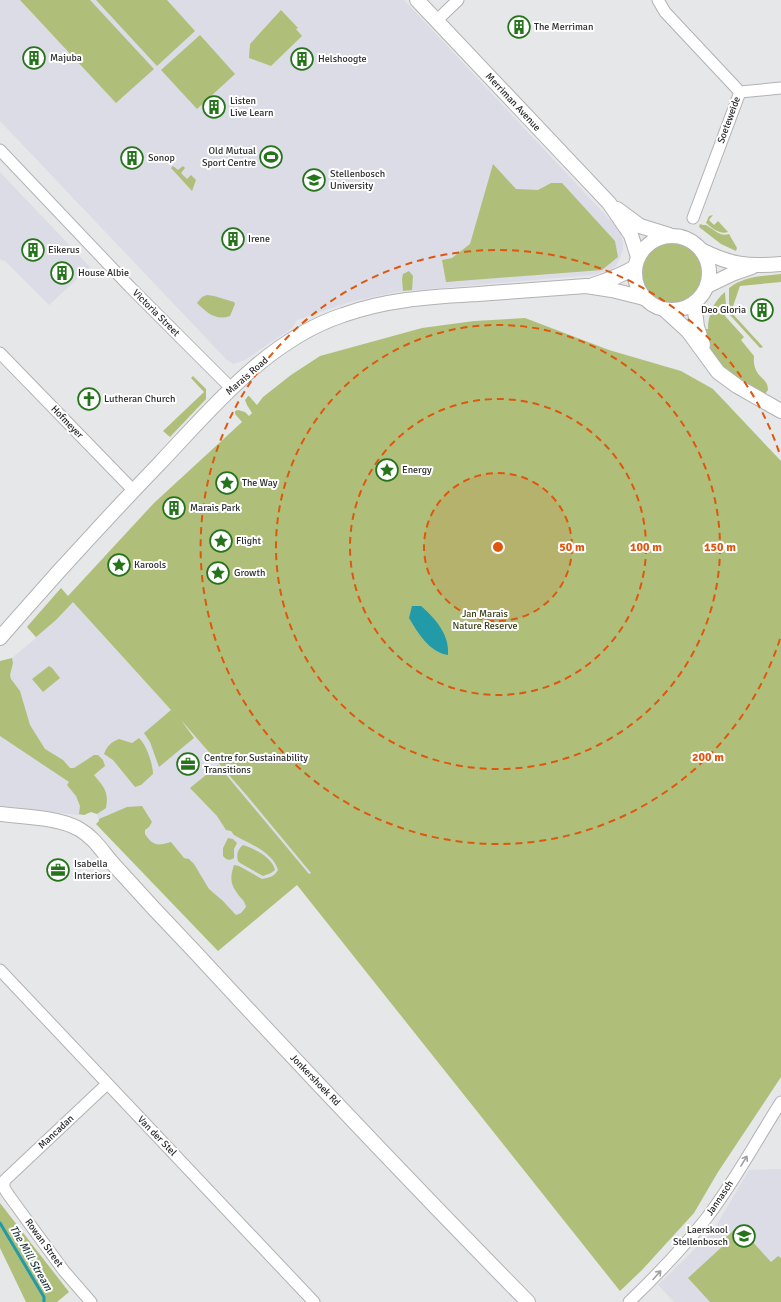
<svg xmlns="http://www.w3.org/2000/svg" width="781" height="1302" font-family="Signika,sans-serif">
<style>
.built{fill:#dbdce5}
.green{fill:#afbf79}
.water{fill:#239aa8}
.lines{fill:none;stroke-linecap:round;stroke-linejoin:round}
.stream{stroke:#239aa8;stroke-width:3}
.minor-casing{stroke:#b2b2b5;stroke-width:13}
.tertiary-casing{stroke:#b2b2b5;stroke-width:16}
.minor{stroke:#fff;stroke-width:11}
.tertiary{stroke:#fff;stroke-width:14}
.oneway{stroke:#a0a0a0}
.ring{fill:none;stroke:#df570e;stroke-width:2;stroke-dasharray:7 5}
.labels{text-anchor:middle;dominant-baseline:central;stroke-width:4;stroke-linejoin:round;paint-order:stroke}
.poi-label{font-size:10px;fill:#2c2c2d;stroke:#fff;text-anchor:start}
.street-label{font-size:10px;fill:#2c2c2d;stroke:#fff}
.park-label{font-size:10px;fill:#363e16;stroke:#fff}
.water-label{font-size:11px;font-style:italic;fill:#1f383b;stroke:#fff}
.centre{fill:#df570e;stroke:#fff;stroke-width:2}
.ring-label{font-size:12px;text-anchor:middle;font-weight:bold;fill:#df570e;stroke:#fff;stroke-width:4;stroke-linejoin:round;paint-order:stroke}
</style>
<rect width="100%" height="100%" fill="#e6e7e9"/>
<!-- built -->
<g class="built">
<polygon points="0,0 404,0 614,224 620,232 623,242 623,250 620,258 616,266 610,270 592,275 396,292 350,302 297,320 292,328 245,360 233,364 226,359 0,121"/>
<polygon points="0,172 90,267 49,305 4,260 2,261 0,258"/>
<polygon points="61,588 136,672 185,725 248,797 311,873 218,951 96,824 99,821 97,814 91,812 84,815 78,815 0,806 0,661 12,658 36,638 27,626"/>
<polygon points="781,1169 781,1302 674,1302 658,1285 713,1231 749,1170"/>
</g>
<!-- green -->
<g class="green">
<polygon points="20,0 90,0 154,69 116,103"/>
<polygon points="96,0 167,0 195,31 157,66"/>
<polygon points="281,10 298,28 296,29 302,36 271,66 249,58 250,44"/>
<polygon points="200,35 235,74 197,109 161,70"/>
<polygon points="493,164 516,189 538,190 551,183 562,183 615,241 618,257 602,270 446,282 442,260 452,258 470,244"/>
<polygon points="173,166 178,170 183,166 185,168 181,173 187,179 191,175 196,180 192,191 171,168"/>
<path d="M713,215L709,220L714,225L718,221L728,232C720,235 712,228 706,223L709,216Z"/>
<path d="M700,224C702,225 704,225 706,225C714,229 719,237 729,234L737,248L736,251L721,244L699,227Z"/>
<circle cx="672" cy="274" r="32"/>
<polygon points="409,271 413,276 412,290 403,291 402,279 403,274"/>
<path d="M781,274V282L740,286L731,312L763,347L760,348L729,314V288C744,276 763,276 781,274Z"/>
<path d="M725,292L726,306L725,316L744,337L741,340L754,356C752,378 768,376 768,390L765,394H763C738,378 707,363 705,329H708C708,314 714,301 725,292Z"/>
<path d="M207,295L214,296L234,302L235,304L230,316C216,321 207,313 197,303L202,297Z"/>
<path d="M525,318L609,350L681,371L713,389L781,461V1077L718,1172L694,1213L642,1270L620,1291L297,885L218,951L96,824L99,821V819L127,807L142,806L152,822L149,827L145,830V834C153,846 157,846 171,842L184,858L189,859L194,864L209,889L223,901L234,913L236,915L241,913L246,907C245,903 244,901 241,898C231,886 229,880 234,865L239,866L262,879C269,878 275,876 278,870C273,852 248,843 234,835L231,831L226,830L217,816L190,788L218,765L309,874L311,873L248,797L181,720L194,738L159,767L150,742L144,733L171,710L73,602L56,620L36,637L27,627L61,588L68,596L154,503L242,422L235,414V411L238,410L245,412L249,416L252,413L247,405L245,400L248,396H249L257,405L263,397L291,375L320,356L422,328L474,321Z"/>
<polygon points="193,376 206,389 206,399 170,437 163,431 204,392 191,378"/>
<path d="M12,658L13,663L10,675L11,679L20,691L30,725L45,749L63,760L70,768H74L94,755H98L103,760L105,766L94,775C104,787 109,792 106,808L97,814L91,812L84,815L79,814L80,806L76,796L67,785L69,782L0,736V661Z"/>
<polygon points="49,666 52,668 60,678 43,692 32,679"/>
<path d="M139,738C146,744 153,764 153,774L141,785L135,787L113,760L104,754C107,746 111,742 119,739L132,743Z"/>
<path d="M228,838L233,839L237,843L234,849V858C230,861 226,860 223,856V848Z"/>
<path d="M243,845C255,849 272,857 275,870L271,873L263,876L240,863L238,861C236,854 238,849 243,845Z"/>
<polygon points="0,1203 69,1292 57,1302 26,1302 0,1248"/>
<polygon points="738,1226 771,1262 778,1256 781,1258 781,1302 710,1302 688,1278 724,1245 721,1242"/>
</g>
<!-- water -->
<path class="water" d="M412,606H421C435,618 450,635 448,655C429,652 418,633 409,618Z"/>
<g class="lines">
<!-- stream -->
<polyline class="stream" points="0,1223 44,1297 44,1302"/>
<!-- minor casing -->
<g class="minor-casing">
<g id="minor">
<polyline points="658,0 665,12 740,92 693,218"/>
<polyline points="436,21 458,0"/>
<polyline points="740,92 781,88"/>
<polyline points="0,150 130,287 231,388"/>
<polyline points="0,353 133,490"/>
<polyline points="0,970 314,1302"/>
<path d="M91,1302L64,1271L10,1197C6,1191 2,1188 5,1180L107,1084"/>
<path d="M629,1302C656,1276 682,1249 705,1220C734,1183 756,1141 781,1102"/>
</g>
</g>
<!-- tertiary casing -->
<g class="tertiary-casing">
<g id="tertiary">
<polyline points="417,0 609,203 631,235 638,257"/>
<polyline points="617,209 640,226 669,235"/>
<circle cx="672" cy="273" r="37"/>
<path d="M701,250C731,265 748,267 781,264"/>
<path d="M593,285C608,280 621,276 635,267"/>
<polyline points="707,286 732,274 752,267"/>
<polyline points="694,303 697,327 703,345"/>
<polyline points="665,310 688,331 718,372 737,386 781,411"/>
<path d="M0,638C51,579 104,521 159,464C212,408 267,340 343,315C388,299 430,297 478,294C514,291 550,289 586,286L612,290L644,298"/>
<path d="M0,814C24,817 58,817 79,829C95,838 103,853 115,866C141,895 168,924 195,952C304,1070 415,1187 528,1302"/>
</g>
</g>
<!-- minor -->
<use href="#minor" class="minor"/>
<!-- tertiary -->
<use href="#tertiary" class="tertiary"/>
</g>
<!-- one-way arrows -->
<defs><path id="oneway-shaft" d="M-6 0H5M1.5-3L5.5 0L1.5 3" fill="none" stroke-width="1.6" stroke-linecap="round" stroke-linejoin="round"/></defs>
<g class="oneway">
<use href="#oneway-shaft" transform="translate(744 1161) rotate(-58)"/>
<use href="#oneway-shaft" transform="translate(657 1275) rotate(-48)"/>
</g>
<!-- distance rings -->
<circle cx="498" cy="547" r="74" fill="#df570e" fill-opacity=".12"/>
<g class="ring">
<circle cx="498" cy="547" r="74"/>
<circle cx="498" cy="547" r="148"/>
<circle cx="498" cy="547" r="222"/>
<path d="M780 639A297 297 0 1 1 780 455"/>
</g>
<!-- icons -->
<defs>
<g id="building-ring" transform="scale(1.15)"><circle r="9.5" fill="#fff" stroke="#25741b" stroke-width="1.5"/><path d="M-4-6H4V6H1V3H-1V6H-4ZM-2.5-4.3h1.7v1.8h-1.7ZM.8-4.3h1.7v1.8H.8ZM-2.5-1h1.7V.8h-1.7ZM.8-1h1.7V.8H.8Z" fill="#25741b"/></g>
<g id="stadium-ring" transform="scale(1.15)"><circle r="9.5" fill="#fff" stroke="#25741b" stroke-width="1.5"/><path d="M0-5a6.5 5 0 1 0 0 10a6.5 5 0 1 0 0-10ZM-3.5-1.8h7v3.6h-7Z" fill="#25741b"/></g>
<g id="university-ring" transform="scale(1.15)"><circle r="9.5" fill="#fff" stroke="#25741b" stroke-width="1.5"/><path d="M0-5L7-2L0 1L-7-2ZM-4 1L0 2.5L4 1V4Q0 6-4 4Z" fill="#25741b"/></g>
<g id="church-ring" transform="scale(1.15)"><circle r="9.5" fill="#fff" stroke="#25741b" stroke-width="1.5"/><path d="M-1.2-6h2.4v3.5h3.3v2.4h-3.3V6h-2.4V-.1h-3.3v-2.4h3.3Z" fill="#25741b"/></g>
<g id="sight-ring" transform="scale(1.15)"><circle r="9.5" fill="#fff" stroke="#25741b" stroke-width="1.5"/><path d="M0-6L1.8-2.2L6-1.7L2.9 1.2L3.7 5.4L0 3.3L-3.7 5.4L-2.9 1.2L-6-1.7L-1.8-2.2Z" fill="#25741b"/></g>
<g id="office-ring" transform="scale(1.15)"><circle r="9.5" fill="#fff" stroke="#25741b" stroke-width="1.5"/><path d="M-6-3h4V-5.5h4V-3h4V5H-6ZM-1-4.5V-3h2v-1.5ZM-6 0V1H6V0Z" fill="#25741b"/></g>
<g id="school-ring" transform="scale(1.15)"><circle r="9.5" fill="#fff" stroke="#25741b" stroke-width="1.5"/><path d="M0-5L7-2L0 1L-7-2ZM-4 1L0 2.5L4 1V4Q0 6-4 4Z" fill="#25741b"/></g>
</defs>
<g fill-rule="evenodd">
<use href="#building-ring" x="519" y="27"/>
<use href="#building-ring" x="34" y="58"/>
<use href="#building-ring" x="302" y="59"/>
<use href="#building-ring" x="214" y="107"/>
<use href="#stadium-ring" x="271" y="157"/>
<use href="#building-ring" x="132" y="158"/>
<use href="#university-ring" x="314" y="180"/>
<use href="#building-ring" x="233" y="239"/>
<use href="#building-ring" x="33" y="250"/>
<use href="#building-ring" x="62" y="273"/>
<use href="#building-ring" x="762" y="310"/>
<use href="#church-ring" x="89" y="399"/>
<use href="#sight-ring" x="387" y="470"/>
<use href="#sight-ring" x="227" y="483"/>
<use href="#building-ring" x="174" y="508"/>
<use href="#sight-ring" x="221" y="541"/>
<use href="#sight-ring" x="119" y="565"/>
<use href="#sight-ring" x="218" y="573"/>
<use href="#office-ring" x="188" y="764"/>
<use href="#office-ring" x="58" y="870"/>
<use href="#school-ring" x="744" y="1236"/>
</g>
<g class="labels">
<!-- poi labels -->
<g class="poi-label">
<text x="534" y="27">The Merriman</text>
<text x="50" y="58">Majuba</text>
<text x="318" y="59">Helshoogte</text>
<text x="230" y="101">Listen<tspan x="230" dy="12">Live Learn</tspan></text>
<text x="256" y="151" text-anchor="end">Old Mutual<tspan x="256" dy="12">Sport Centre</tspan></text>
<text x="148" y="158">Sonop</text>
<text x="330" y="174">Stellenbosch<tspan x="330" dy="12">University</tspan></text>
<text x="248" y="239">Irene</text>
<text x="48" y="250">Eikerus</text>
<text x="78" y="273">House Albie</text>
<text x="746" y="310" text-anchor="end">Deo Gloria</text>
<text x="104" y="399">Lutheran Church</text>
<text x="402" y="470">Energy</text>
<text x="242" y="483">The Way</text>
<text x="190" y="508">Marais Park</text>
<text x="236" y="541">Flight</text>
<text x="134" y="565">Karools</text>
<text x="234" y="573">Growth</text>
<text x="204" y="758">Centre for Sustainability<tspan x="204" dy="12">Transitions</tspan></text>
<text x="74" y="864">Isabella<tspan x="74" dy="12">Interiors</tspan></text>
<text x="728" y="1230" text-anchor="end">Laerskool<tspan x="728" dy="12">Stellenbosch</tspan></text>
</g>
<!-- street labels -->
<g class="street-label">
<text transform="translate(513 102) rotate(47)">Merriman Avenue</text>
<text transform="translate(729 120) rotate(-70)">Soeteweide</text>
<text transform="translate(156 313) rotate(45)">Victoria Street</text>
<text transform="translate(247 376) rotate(-41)">Marais Road</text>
<text transform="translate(67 422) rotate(46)">Hofmeyer</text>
<text transform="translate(315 1080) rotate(46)">Jonkershoek Rd</text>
<text transform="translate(56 1132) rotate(-43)">Mancadan</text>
<text transform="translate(157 1136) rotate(46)">Van der Stel</text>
<text transform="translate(720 1198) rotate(-56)">Jannasch</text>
<text transform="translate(44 1243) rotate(54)">Rowan Street</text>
</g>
<!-- park labels -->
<g class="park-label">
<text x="485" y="614">Jan Marais<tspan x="485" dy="12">Nature Reserve</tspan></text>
</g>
<!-- water labels -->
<g class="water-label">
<text transform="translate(31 1258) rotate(60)">The Mill Stream</text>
</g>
</g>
<circle cx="498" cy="547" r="6" class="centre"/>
<g class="ring-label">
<text x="572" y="551">50 m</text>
<text x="646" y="551">100 m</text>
<text x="720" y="551">150 m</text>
<text x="708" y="761">200 m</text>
</g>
</svg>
